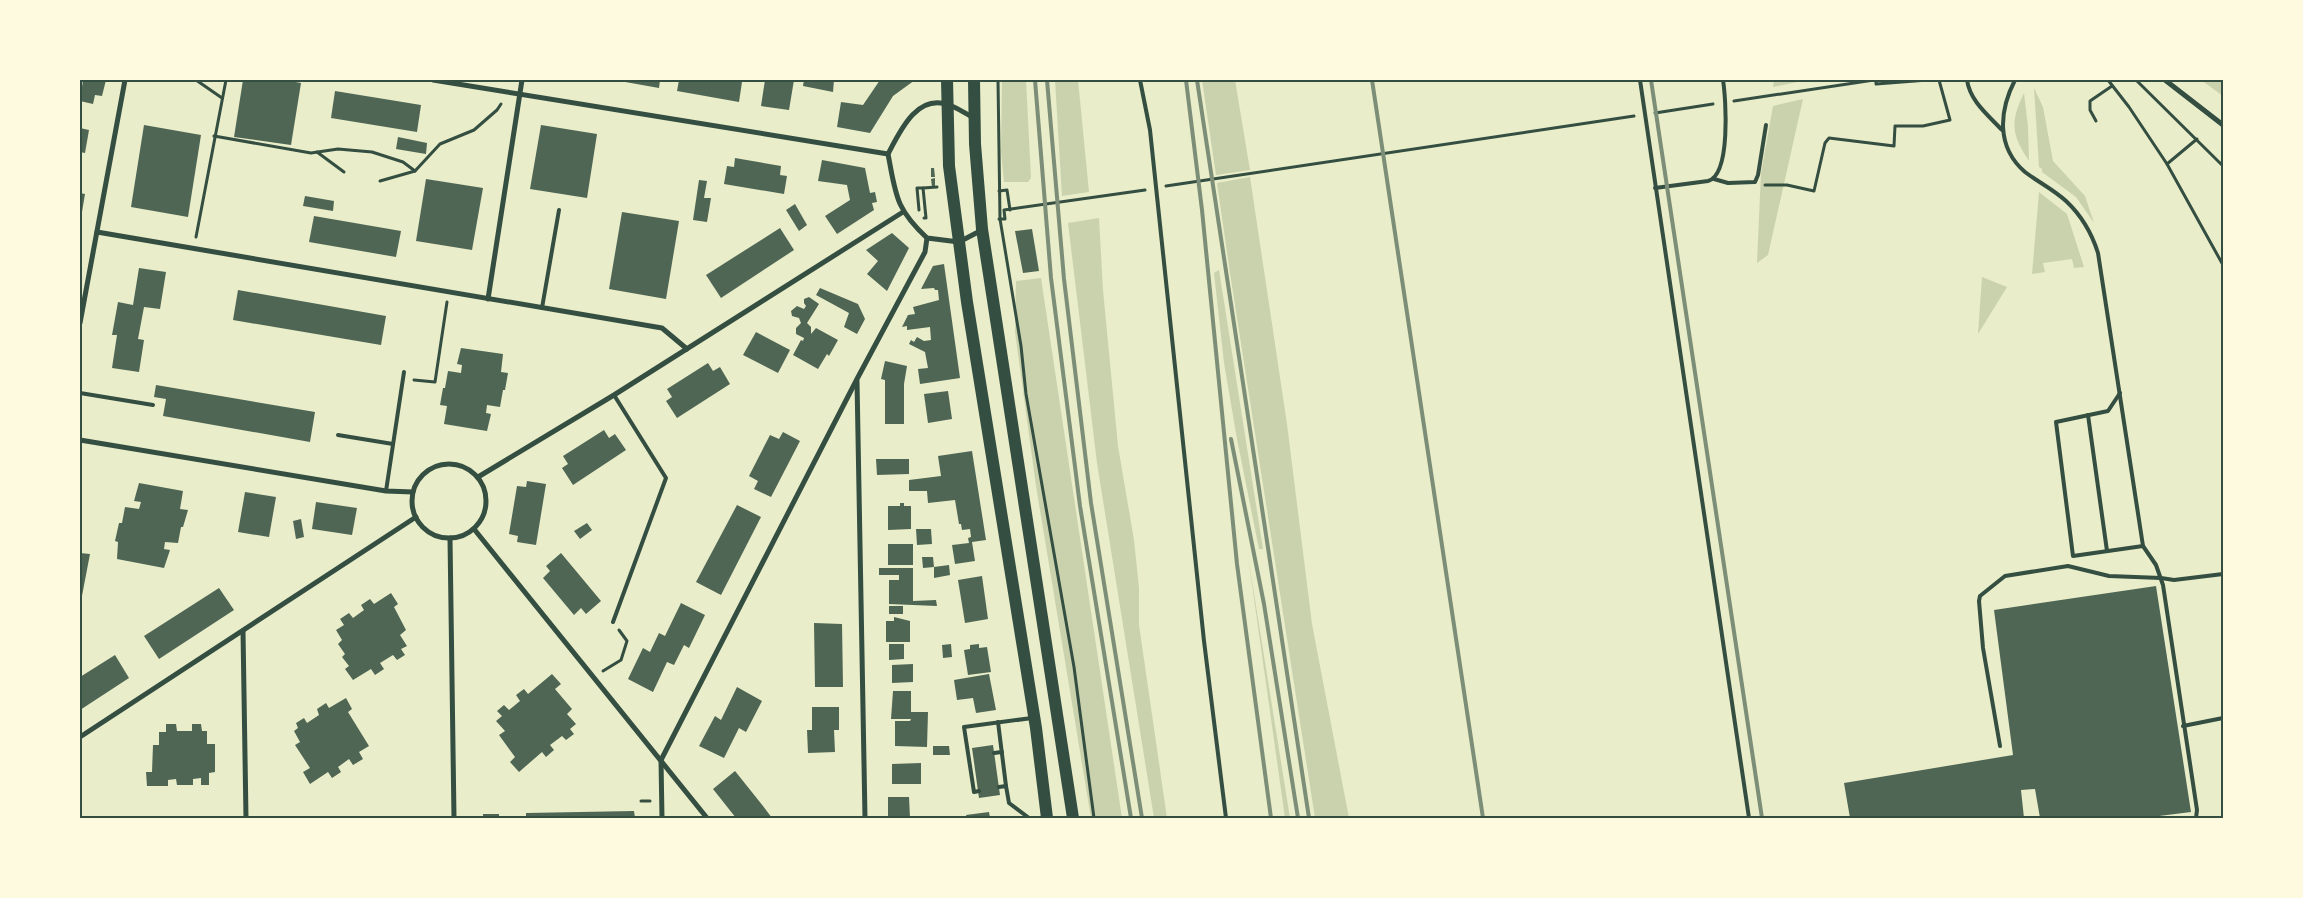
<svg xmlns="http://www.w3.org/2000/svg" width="2303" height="898" font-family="'Fira Sans',sans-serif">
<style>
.green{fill:#cad2ad}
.building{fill:#4f6655}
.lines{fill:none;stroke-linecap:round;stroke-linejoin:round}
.path{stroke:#344e41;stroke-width:3}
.service{stroke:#344e41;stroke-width:4}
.minor{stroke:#344e41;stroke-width:5}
.primary{stroke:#344e41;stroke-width:12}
.rail{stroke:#7c8e77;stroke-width:4}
.neatline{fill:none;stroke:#344e41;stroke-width:2}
</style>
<rect width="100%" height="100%" fill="#e9edc9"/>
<!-- green -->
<g class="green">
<polygon points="1002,80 1026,80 1031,178 1028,182 1004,182 1001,152"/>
<polygon points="1055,80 1078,80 1089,192 1062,196"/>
<polygon points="1202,80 1235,80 1250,170 1216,175"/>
<polygon points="1774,80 1807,80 1773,87"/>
<polygon points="2201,80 2223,80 2223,96"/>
<polygon points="2034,88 2043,107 2053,161 2085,196 2094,223 2076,197 2042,172 2042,169 2039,167"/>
<path d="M2024,93L2028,127L2029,161C2011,134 2010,122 2024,93Z"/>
<polygon points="1803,99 1768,255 1757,263 1761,173 1773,106"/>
<polygon points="1250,177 1287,424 1312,624 1349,818 1315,818 1230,273 1217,183"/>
<polygon points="2039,192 2067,214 2084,267 2074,268 2072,259 2043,263 2045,272 2032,274"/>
<polygon points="1099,218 1103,290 1118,446 1134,540 1139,588 1139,625 1167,818 1154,818 1097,463 1068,223"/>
<polygon points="1219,270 1263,549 1259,549 1237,439 1224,363 1214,273"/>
<polygon points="1982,277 2007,287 1978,334"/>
<polygon points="1041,278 1122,818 1091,818 1036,486 1015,332 1016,281"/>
<polygon points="1248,556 1290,818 1285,818"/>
</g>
<!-- building -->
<g class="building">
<polygon points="83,80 106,80 102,96 95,95 93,104 80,101"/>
<polygon points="243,80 285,80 301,83 291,145 234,137"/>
<polygon points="614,80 660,80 659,88"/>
<polygon points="679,80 735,80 742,82 739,102 677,91"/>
<polygon points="765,80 794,80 789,110 761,106"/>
<polygon points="804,80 834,80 833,92 803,86"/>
<polygon points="880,80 915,80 893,96 870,133 837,127 841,102 863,105"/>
<polygon points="335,91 421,105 417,132 331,118"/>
<polygon points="144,125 201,135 188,217 131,207"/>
<polygon points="541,125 597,134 587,198 530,189"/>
<polygon points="80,128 89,130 85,153 80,152"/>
<polygon points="398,137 427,143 426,154 396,149"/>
<polygon points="735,158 781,166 780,175 787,176 784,194 724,184 727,166 734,167"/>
<polygon points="822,160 865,168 870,193 875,192 877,202 872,203 874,210 837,234 825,216 850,200 847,185 818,181"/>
<polygon points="931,168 934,168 935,177 931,177"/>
<polygon points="935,178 935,186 932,187 931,179"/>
<polygon points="426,179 483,188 472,250 416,241"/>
<polygon points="699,180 707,181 704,198 711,198 707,222 693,220"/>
<polygon points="80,193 85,194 82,212 80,212"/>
<polygon points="305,196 334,201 333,211 303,206"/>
<polygon points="795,204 807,225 799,231 786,210"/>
<polygon points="622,212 679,221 666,299 609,289"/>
<polygon points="314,216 401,231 396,257 309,242"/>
<polygon points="780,228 794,250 721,298 706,275"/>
<polygon points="1032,229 1039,271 1023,273 1015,231"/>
<polygon points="892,233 909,248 887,291 867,274 878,261 866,250"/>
<polygon points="944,264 960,378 920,384 918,369 928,368 925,352 909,344 911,340 914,342 917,337 924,341 931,340 930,327 907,330 907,326 902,327 908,315 915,314 913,307 939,300 938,290 935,290 934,288 921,289 933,266"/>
<polygon points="139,268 166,272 160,309 144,307 138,339 144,340 139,372 112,368 117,335 112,335 118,302 133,305"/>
<polygon points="820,288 858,304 865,319 857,334 844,327 849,313 816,295"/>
<polygon points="238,290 386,316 381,345 233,320"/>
<polygon points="809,297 819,304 807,323 811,327 811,334 816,328 838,340 829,356 827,354 818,369 793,355 801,340 803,341 804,338 796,334 796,328 801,323 799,318 792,316 791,311 797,306 804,309 806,306 804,303 804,299"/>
<polygon points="756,332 790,350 778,373 743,355"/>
<polygon points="461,348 503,354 501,372 508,373 505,390 503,390 500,407 487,405 486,413 491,414 487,431 444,424 447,406 440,405 443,388 445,388 448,371 461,373 462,365 457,364"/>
<polygon points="885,361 907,366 904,384 904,424 885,424 885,380 881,379"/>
<polygon points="708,363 713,371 720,367 730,384 677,418 666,401 672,397 667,389"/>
<polygon points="156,385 315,412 310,442 163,416 166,399 154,397"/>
<polygon points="948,391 952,419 928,423 924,394"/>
<polygon points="604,430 609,438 615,434 626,450 573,485 562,468 568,464 563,456"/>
<polygon points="783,432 800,441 771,497 754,489 758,481 749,476 770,435 779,439"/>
<polygon points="972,451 986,540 972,542 975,561 955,564 952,545 969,543 968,538 971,537 970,529 962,530 961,524 959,524 955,500 928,503 927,491 909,491 909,480 941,476 938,456"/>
<polygon points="876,459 909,459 909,474 877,475"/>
<polygon points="527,481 546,484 536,545 517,542 518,536 509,534 517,486 526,487"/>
<polygon points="139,483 183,491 180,509 188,510 183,527 181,527 178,543 165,542 164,549 170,550 164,568 117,559 118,542 115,541 119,523 122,523 125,507 139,509 141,502 134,501"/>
<polygon points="245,492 276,497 269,537 238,532"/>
<polygon points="316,502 357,508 352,535 312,529"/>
<polygon points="900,503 904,503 904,506 911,506 911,529 888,530 888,506 900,506"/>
<polygon points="737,505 761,517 721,595 696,582"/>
<polygon points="301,519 304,537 296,539 293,521"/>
<polygon points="587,523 592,530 580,539 574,531"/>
<polygon points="916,529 931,529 932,544 917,545"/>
<rect x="888" y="544" width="25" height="21"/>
<polygon points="80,553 90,554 81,601 80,601"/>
<polygon points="561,553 601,601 586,614 581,608 574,615 543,578 550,571 546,566"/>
<polygon points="922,557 933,557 934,567 923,568"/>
<polygon points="949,565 950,575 934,578 934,567"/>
<polygon points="879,568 913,568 913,601 936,600 937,606 889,604 889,580 899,580 899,575 879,575"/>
<polygon points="982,576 988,619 965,623 958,580"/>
<polygon points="2156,586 2191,812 2143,818 2040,818 2035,789 2021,790 2024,818 1850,818 1844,783 2013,755 1994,610"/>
<polygon points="219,588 234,610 159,659 144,636"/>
<polygon points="391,593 398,604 394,607 406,630 400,635 407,646 401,649 405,655 397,660 393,655 380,663 384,669 375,675 371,669 353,680 345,669 349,666 342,657 345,654 338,644 342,640 336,630 344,625 340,619 349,613 353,618 364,610 361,605 370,599 374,604"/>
<polygon points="681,603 705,615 689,648 684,645 674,665 667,662 653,692 628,679 643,648 650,652 659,633 665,636"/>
<rect x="889" y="606" width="14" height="8"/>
<polygon points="894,617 910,621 910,642 886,642 886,621 894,621"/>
<polygon points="814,623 842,624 843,687 815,687"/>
<polygon points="889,644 904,644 904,659 889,660"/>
<polygon points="951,644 952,657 943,658 942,645"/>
<polygon points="979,644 979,648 987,647 991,672 968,675 964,650 970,649 970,645"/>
<polygon points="115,655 129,678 80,710 80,677"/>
<polygon points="913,664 913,682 892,683 892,665"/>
<polygon points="552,674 561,684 555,689 572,709 567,714 576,724 570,729 574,734 566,740 562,736 550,745 554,750 546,757 542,752 519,772 510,762 515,757 499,735 505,731 496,721 502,716 497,711 504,705 509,710 520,701 516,695 524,689 528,694"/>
<polygon points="989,674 996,710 976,713 973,698 957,700 954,680"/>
<polygon points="737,687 762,701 746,732 739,728 724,758 699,746 715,716 721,720"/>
<polygon points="893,691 911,691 911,712 928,712 927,747 895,746 895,721 910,721 911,719 891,719"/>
<polygon points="346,698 352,709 348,712 369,746 359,752 363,759 353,765 349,759 338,767 341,772 332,778 328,772 310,784 303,772 310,768 295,745 300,742 294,731 298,728 296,723 304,718 307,723 319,715 317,709 326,703 329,708"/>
<polygon points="812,707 839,707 839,730 834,730 835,752 808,753 807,730 812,730"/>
<polygon points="166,724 176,724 177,731 192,731 192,724 201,724 202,731 207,731 207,744 215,744 215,772 209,773 209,785 201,785 201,778 193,779 193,785 177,785 176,779 168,780 168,786 147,786 146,772 152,772 153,745 159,745 159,732 166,732"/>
<polygon points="993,745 1000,795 979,798 972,748"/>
<polygon points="933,746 949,746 950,755 933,755"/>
<polygon points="921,763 921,784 892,784 892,764"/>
<polygon points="735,771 763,806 772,818 736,818 713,789"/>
<polygon points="888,797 909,797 910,818 888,818"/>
<polygon points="634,811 635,818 526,818 526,813"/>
<polygon points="989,812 990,818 967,818 966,815"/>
<rect x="483" y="814" width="16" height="4"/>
</g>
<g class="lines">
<!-- path -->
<g class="path">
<polyline points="196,80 222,98"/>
<polyline points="998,80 1000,219 1021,346 1026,394 1074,667 1094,818"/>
<polyline points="1876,80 1876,84 1928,80"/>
<polyline points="2108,80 2129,107 2167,164 2223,265"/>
<polyline points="2136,80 2223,166"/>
<polyline points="1734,101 1874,80"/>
<polyline points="1655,113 1713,104"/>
<polyline points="2096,121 2090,110 2090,101 2112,86"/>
<polyline points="214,136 311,153 338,149 372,152 403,162 415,171"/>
<polyline points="317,152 344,172"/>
<polyline points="2167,164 2197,139"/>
<polyline points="380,181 415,171 440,144 474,130 497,110 501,104"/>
<polyline points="1765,185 1787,185 1814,191 1825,143 1829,138 1894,146 1895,126 1923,126 1950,120 1939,80"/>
<polyline points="1166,186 1634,116"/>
<polyline points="999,191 1007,190 1010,210"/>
<polyline points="919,210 917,188 923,188"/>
<polyline points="924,218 926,218 923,188 937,187"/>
<polyline points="999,219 1005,219 1004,210 1145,190"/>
<polyline points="196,237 226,80"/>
<polyline points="414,380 435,382 447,302"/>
<polyline points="603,671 621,660 627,641 619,630"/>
<polyline points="641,801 650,801"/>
</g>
<!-- service -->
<g class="service">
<polyline points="1140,80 1150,130 1204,641 1226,818"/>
<polyline points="1640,80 1749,818"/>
<path d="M1967,80C1970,101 1988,115 2002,130"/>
<path d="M2015,80C1999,111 1996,147 2025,172C2038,182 2053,189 2066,201C2081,215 2092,234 2098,253L2143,546L2156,565L2163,585L2197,810L2196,818"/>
<polyline points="1714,179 1728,183 1755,182 1758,175 1766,125"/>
<path d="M1655,188L1708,181C1731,175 1726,99 1723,80"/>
<polyline points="542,308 559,210"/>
<polyline points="80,393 153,405"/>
<polyline points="2120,393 2108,411 2056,422 2073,556 2143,546"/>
<polyline points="2088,415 2107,551"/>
<polyline points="338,435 393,444"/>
<polyline points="386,491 404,372"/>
<polyline points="613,622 666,478 614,395"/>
<polyline points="998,722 1006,786"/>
<polyline points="2183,726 2223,718"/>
<polyline points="2000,746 1983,648 1979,601 1980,596 2005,576 2068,566 2109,576 2161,578 2174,580 2223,574"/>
<polyline points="994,753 1002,752"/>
<polyline points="999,787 1006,786 1009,803 1029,818"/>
<polyline points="979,791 974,792 964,727 1032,718"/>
</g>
<!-- minor -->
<g class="minor">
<polyline points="433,80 888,154"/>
<polyline points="2165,80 2223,125"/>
<path d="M974,118C966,114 958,108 949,105C917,93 900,131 888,154C896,195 895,208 927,238L959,242L982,230"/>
<polyline points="97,232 662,328 687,349"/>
<polyline points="488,299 522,80"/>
<polyline points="80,323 125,80"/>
<polyline points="857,381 865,818"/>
<polyline points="80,440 386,491 413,492"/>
<circle cx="449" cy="501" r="37"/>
<polyline points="478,477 614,395 903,212"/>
<polyline points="474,529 707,818"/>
<polyline points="450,538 454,818"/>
<polyline points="243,631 246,818"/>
<polyline points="80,737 416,517"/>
<polyline points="662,818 661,760 857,379 925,252 927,238"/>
</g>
<!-- primary -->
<g class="primary">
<polyline points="947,80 949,166 967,302 1036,728 1047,818"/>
<polyline points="974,80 975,144 982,229 1073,818"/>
</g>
<!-- rail -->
<g class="rail">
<polyline points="1035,80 1051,278 1080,506 1131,818"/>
<polyline points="1047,80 1064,279 1091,503 1142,818"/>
<polyline points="1186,80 1202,210 1237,564 1271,818"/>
<polyline points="1197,80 1309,818"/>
<polyline points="1372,80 1483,818"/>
<polyline points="1651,80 1762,818"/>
<polyline points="1231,439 1264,604 1298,818"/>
</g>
</g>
<!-- border -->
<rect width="2303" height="898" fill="none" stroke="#fefae0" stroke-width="162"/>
<rect x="81" y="81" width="2141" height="736" class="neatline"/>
</svg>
